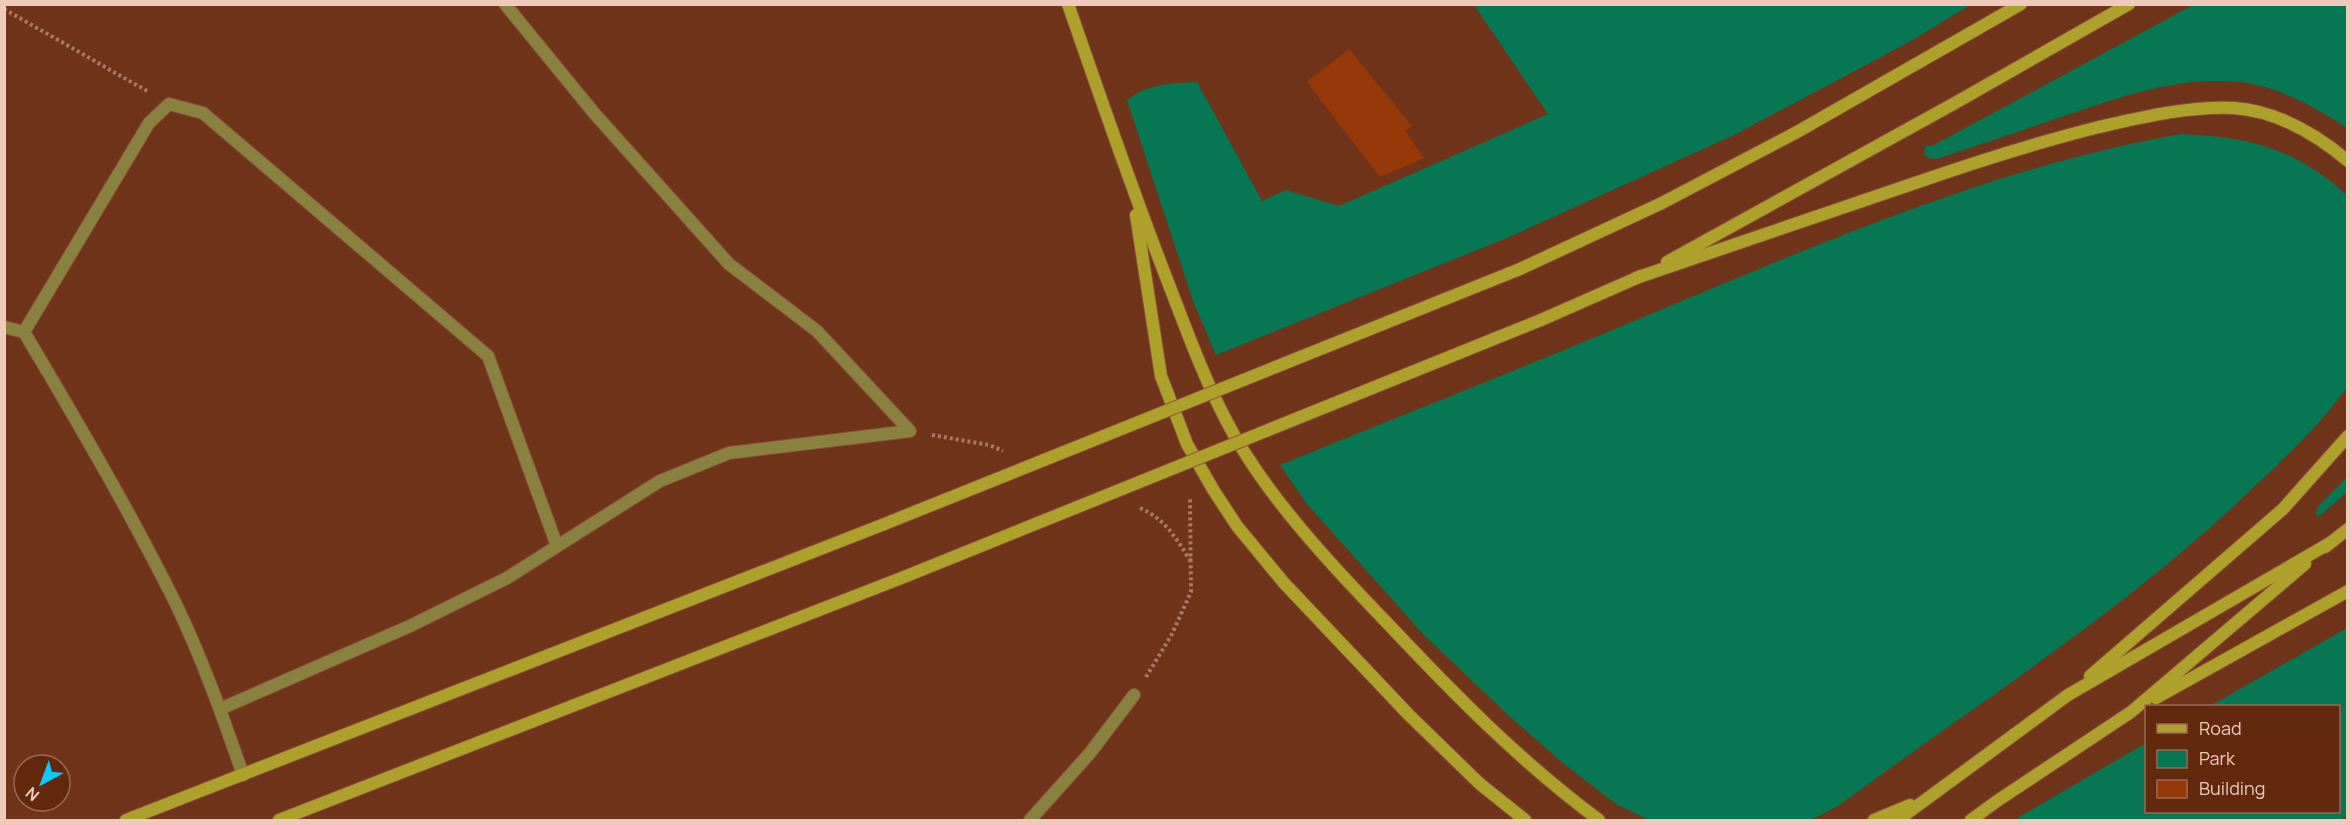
<svg xmlns="http://www.w3.org/2000/svg" width="2352" height="825" font-family="Manrope,sans-serif">
<style>
.green{fill:#067752}
.building{fill:#953908}
.lines{fill:none;stroke-linecap:round;stroke-linejoin:round}
.lane-casing{stroke:#89523a;stroke-width:14}
.street-casing{stroke:#89523a;stroke-width:14}
.secondary-casing{stroke:#89523a;stroke-width:14}
.path{stroke:#aa7965;stroke-width:4;stroke-dasharray:3 3;stroke-linecap:butt}
.lane{stroke:#898140;stroke-width:12}
.street{stroke:#898140;stroke-width:12}
.secondary{stroke:#ada02b;stroke-width:12}
.secondary-bridge-casing{stroke:#89523a;stroke-width:14;stroke-linecap:butt}
.secondary-bridge{stroke:#ada02b;stroke-width:12}
</style>
<rect width="100%" height="100%" fill="#6f341a"/>
<!-- green -->
<g class="green">
<path d="M2195,4L2347,5V128C2315,107 2278,86 2239,82C2175,76 2121,97 2061,117C2020,131 1978,145 1936,159L1929,158L1924,154L1925,146H1932Z"/>
<path d="M1474,5H1970L1911,41L1734,135L1507,238L1216,355L1193,301L1127,100C1147,84 1172,83 1197,82L1262,201L1286,190L1339,206L1548,114Z"/>
<path d="M2181,134C2250,137 2294,148 2347,195V387C2322,423 2289,454 2257,484C2131,607 1980,701 1838,806L1811,820H1649L1616,804L1563,763L1508,715L1423,634L1307,504L1280,465C1408,413 1537,362 1665,308C1833,238 2000,166 2181,134Z"/>
<polygon points="2347,477 2347,492 2323,513 2319,516 2316,515 2317,508"/>
<polygon points="2347,628 2348,815 2340,820 2014,820 2146,743 2146,812 2338,812 2338,706 2210,706"/>
</g>
<!-- building -->
<polygon class="building" points="1349,49 1412,126 1405,131 1424,158 1380,177 1307,82"/>
<g class="lines">
<!-- lane casing -->
<g class="lane-casing">
<polyline id="lane" points="4,327 24,332"/>
</g>
<!-- street casing -->
<g class="street-casing">
<g id="street">
<polyline points="220,709 410,626 507,578 660,481 729,453 910,431 817,331 729,264 594,113 505,4"/>
<path d="M243,775C223,717 202,658 175,602C129,510 77,421 24,332L149,123L169,104L203,113L488,356L557,546"/>
<polyline points="1030,820 1090,753 1134,695"/>
</g>
</g>
<!-- secondary casing -->
<g class="secondary-casing">
<g id="secondary">
<path d="M1068,4C1100,96 1131,187 1166,277C1185,326 1202,374 1226,420C1263,493 1334,568 1391,627C1456,696 1522,763 1599,820"/>
<polyline points="1136,215 1161,376 1187,444 1214,491 1237,526 1284,583 1409,715 1480,784 1525,820"/>
<polyline points="1667,262 1955,103 2129,4"/>
<polyline points="1520,269 1662,203 1797,132 2021,4"/>
<path d="M1636,278C1731,246 1826,214 1921,181C1979,161 2039,142 2099,127C2143,117 2188,106 2234,108C2276,111 2316,134 2348,161"/>
<polyline points="1541,320 1641,276"/>
<polyline points="2325,547 2348,529"/>
<polyline points="2090,676 2283,509 2348,436"/>
<polyline points="2156,698 2348,591"/>
<polyline points="126,820 882,525"/>
<polyline points="279,820 904,577"/>
<polyline points="1874,820 1910,805"/>
<polyline points="1898,820 2068,695 2330,543"/>
<polyline points="1971,820 1997,801 2131,712 2305,564"/>
</g>
</g>
<!-- path -->
<g class="path">
<polyline points="4,9 147,91"/>
<polyline points="932,435 989,445 1003,451"/>
<path d="M1140,508C1167,520 1176,539 1192,563"/>
<polyline points="1146,677 1171,636 1191,592 1190,498"/>
</g>
<!-- lane -->
<use href="#lane" class="lane"/>
<!-- street -->
<use href="#street" class="street"/>
<!-- secondary -->
<use href="#secondary" class="secondary"/>
<!-- secondary-bridge casing -->
<g class="secondary-bridge-casing">
<g id="secondary-bridge">
<polyline points="882,525 1520,269"/>
<polyline points="904,577 1541,320"/>
</g>
</g>
<!-- secondary-bridge -->
<use href="#secondary-bridge" class="secondary-bridge"/>
</g>
<!-- border -->
<rect width="2352" height="825" fill="none" stroke="#efcabc" stroke-width="12"/>
<!-- legend -->
<rect x="2145" y="705" width="195" height="108" fill="#63290e" stroke="#9b6954" stroke-width="1.5"/>
<rect x="2157" y="724" width="30" height="9" fill="#ada02b" stroke="#9b6954" stroke-width="1.5"/>
<text x="2199" y="735" font-size="18" fill="#efcabc">Road</text>
<rect x="2157" y="750" width="30" height="18" fill="#067752" stroke="#9b6954" stroke-width="1.5"/>
<text x="2199" y="765" font-size="18" fill="#efcabc">Park</text>
<rect x="2157" y="780" width="30" height="18" fill="#953908" stroke="#9b6954" stroke-width="1.5"/>
<text x="2199" y="795" font-size="18" fill="#efcabc">Building</text>
<!-- north arrow -->
<g transform="translate(42 783) rotate(221)"><circle r="28" fill="#63290e" stroke="#9b6954" stroke-width="1.5"/>
<path d="M0-4.5L10 22L0 15L-10 22Z" fill="#09cafa"/>
<text y="-9" font-size="16" font-weight="bold" text-anchor="middle" fill="#efcabc">N</text>
</g>
</svg>
